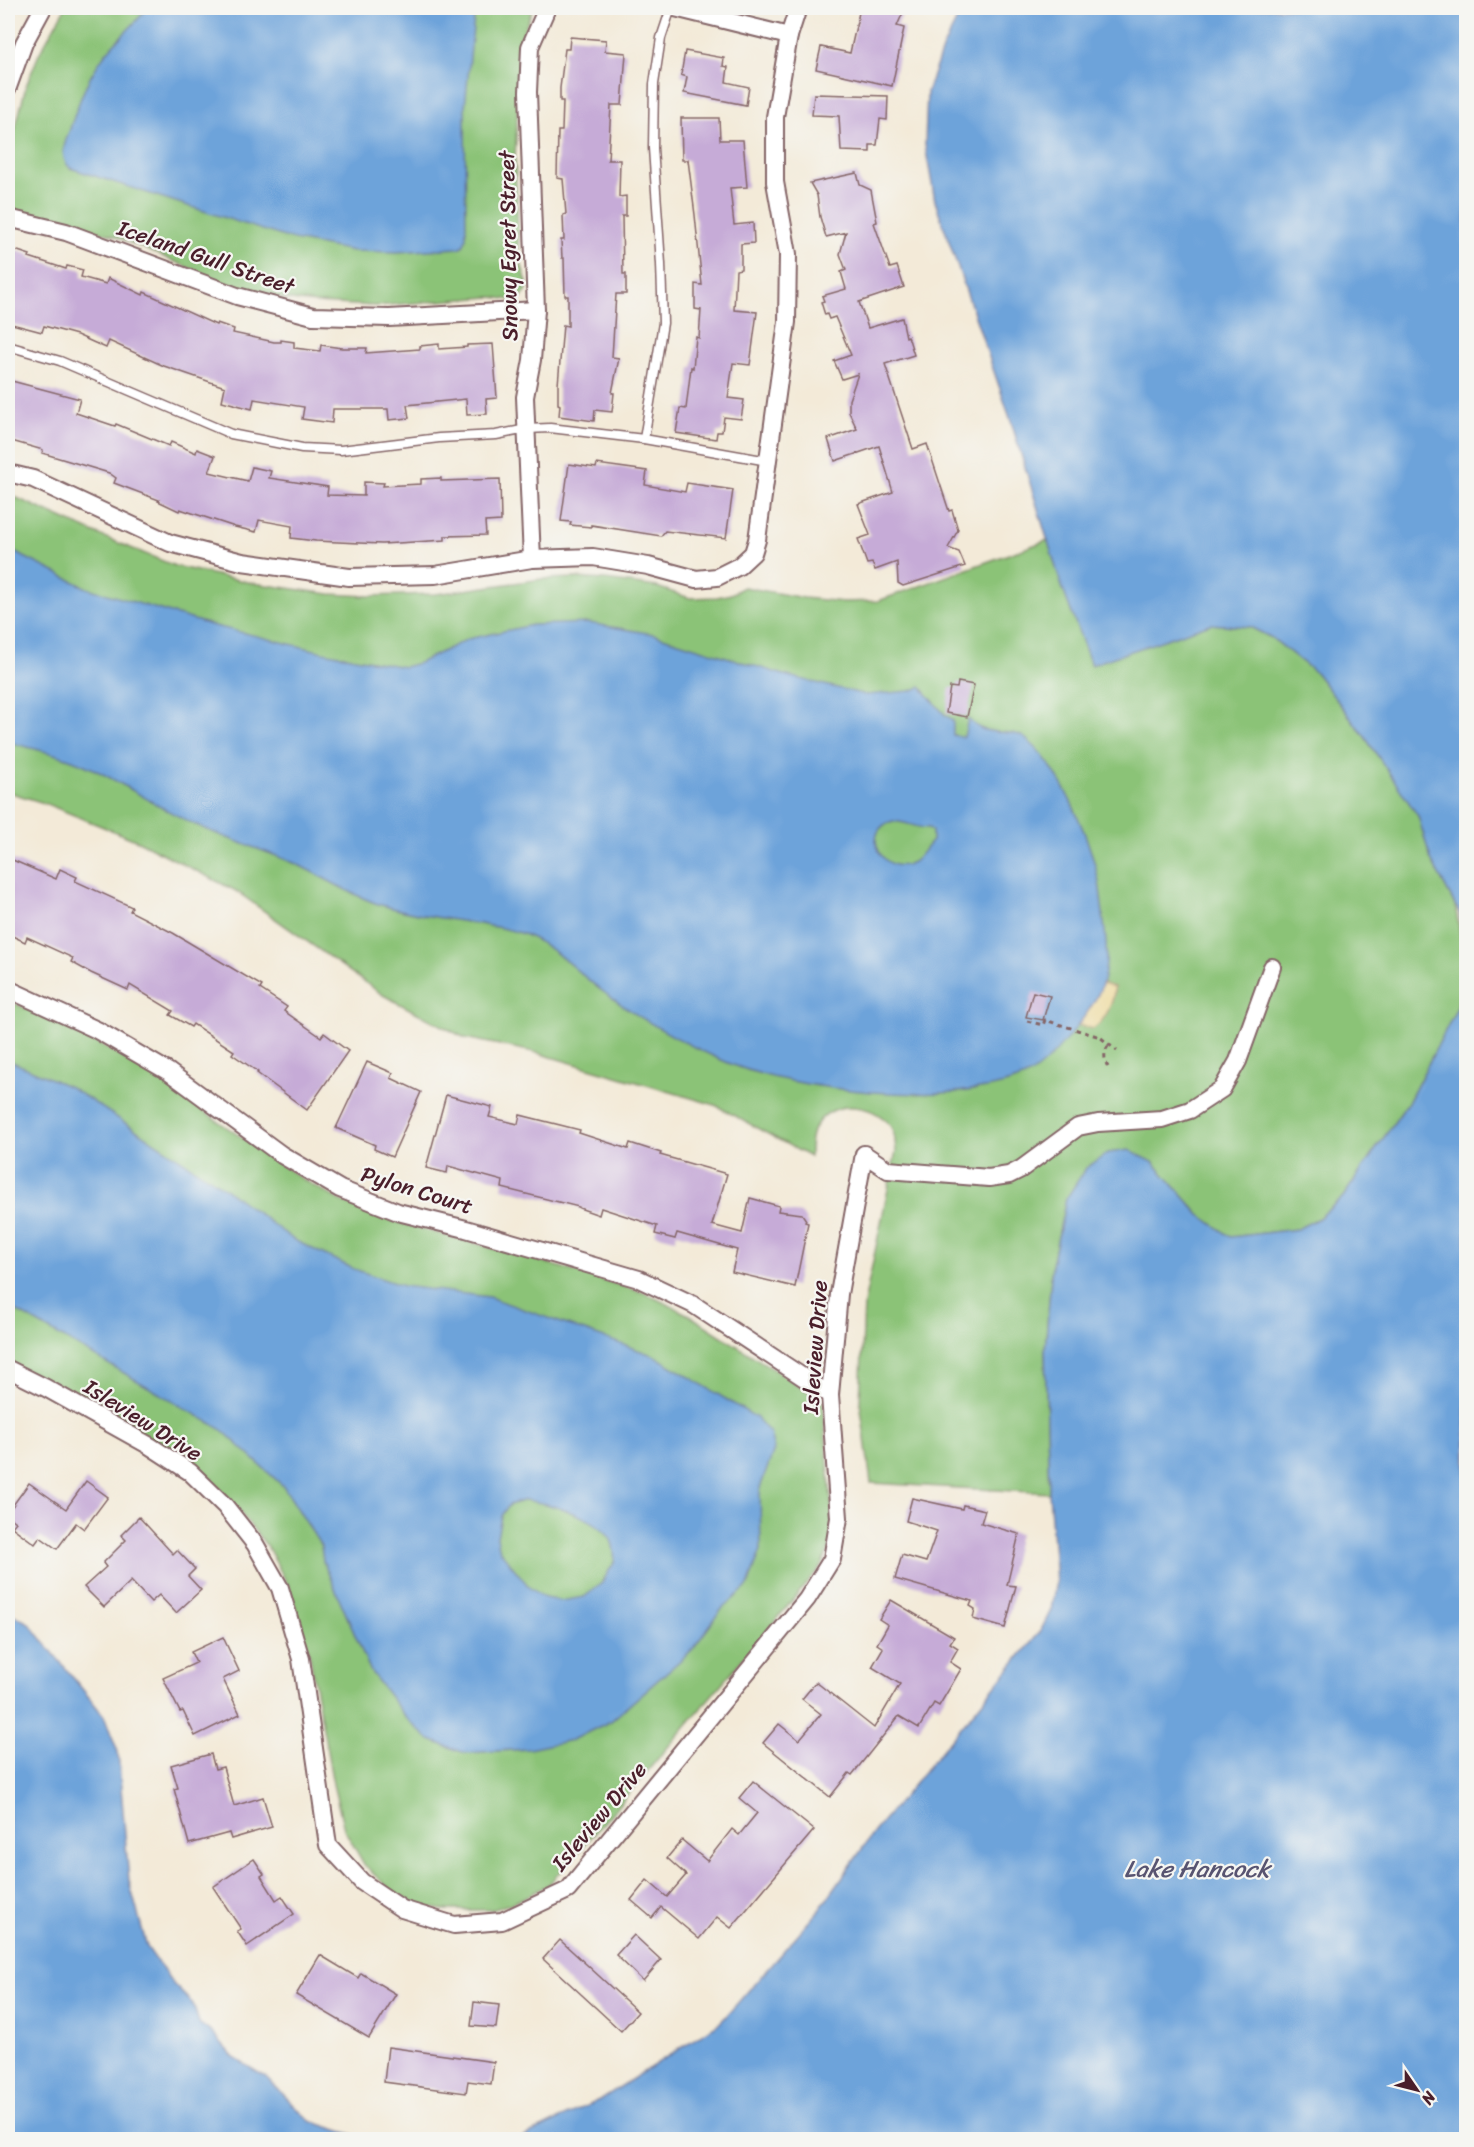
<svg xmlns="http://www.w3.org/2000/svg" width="1474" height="2147" font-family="Sriracha,sans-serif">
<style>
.green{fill:#8bc377;stroke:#6a7151;stroke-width:1.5}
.sand{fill:#eeda9e;stroke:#9c7c64;stroke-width:1.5}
.water{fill:#6da3da;stroke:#5c6182;stroke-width:1.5;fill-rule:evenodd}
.building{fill:#c6abd7}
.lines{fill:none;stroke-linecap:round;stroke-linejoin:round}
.service-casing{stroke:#856668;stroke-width:11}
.minor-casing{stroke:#856668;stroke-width:20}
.path{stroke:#856668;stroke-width:3;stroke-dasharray:4.5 4.5;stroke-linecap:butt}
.service{stroke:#fff;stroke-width:8}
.minor{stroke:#fff;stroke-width:16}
.labels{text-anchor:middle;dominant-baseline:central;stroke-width:4.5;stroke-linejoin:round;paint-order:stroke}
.street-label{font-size:22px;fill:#4a1f2b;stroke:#f6f6f2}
.water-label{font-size:24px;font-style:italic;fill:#585471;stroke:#f6f6f2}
</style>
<rect width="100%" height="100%" fill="#f6f6f2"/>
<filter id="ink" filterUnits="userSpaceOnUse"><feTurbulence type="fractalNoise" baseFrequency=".0167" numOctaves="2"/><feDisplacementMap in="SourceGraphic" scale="12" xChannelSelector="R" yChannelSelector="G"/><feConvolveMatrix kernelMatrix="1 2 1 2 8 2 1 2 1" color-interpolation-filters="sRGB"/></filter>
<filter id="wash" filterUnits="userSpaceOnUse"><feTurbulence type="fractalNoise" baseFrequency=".008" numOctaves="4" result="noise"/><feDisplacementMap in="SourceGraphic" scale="24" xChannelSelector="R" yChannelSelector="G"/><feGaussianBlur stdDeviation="1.35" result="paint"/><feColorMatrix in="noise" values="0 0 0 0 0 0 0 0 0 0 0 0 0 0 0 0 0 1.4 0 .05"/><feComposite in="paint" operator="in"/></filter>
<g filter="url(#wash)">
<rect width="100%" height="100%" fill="#f3ead8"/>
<!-- green -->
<g class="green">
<path d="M65,8H533L523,33L521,45L515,159L519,257L527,282V290C517,307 506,297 490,297L376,306L316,303L284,299L224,283L115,236L68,223L56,225L8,212V158L26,86L39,54Z"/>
<path d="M8,494L99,535L175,566L252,583L330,594L368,596L436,594L542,579L576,578L606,580L657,587L690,598L717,597L731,594L744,587L804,598L843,602L878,601L1048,540L1073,617L1160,640L1210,624L1250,627L1272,638L1316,673L1363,734L1419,816L1431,860L1455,905L1465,961L1458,1006L1409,1101L1343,1197L1319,1218L1297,1229L1231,1237L1200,1215L1153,1162L1066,1199L1052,1265L1045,1351L1049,1493L871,1483L860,1402L864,1304L896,1151C895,1142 895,1131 889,1124C871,1102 832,1100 816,1125C810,1134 810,1146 810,1157L715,1105L534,1052L465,1038L383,995L236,891L138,841L44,803L8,792Z"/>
<polygon points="8,1001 54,1019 117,1054 147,1072 299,1177 339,1200 382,1218 547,1263 645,1293 689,1315 823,1401 833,1524 830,1547 820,1568 577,1854 548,1885 515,1902 492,1910 443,1910 419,1906 392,1891 365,1866 344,1829 333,1784 309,1652 299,1617 289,1587 267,1546 229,1499 202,1471 166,1449 8,1362"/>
</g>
<!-- sand -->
<path class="sand" d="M1100,983L1114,987C1115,1001 1105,1021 1093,1029L1073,1024Z"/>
<!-- water -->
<g class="water">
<path d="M147,8H475L465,107L466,238L464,245L459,248L397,252L353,251L294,240L70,168C58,156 65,143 70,129C80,98 90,70 112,46C124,33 137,22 147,8Z"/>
<polygon points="963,8 1466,8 1466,2139 519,2139 603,2098 721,2022 820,1909 874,1832 1040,1632 1051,1610 1056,1581 1049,1493 1045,1351 1052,1265 1066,1199 1086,1168 1108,1153 1129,1150 1153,1162 1200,1215 1231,1237 1297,1229 1319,1218 1343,1197 1409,1101 1458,1006 1465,961 1460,914 1431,860 1418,816 1363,734 1316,673 1272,638 1250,627 1210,624 1091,665 1061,584 1009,415 935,201 925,145 927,92 943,47"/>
<path d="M8,549L87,588L211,625L323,652L404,667L419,663L468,639L532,625L589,623L653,634L784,675L866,695L910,691L921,687L945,715L953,720V735L964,737L968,719C972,722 975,726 980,728C993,735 1013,729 1025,738C1062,767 1097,851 1101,897C1104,926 1112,962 1100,990C1091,1012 1047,1068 1025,1077C953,1108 789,1092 719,1059C680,1041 640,1019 605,993C580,975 558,950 530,937C516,930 500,928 485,925C450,919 412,915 378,904C349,894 322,876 294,863C261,849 225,839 192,823C157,807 125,784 89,767C64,755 35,749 8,742ZM893,821C906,822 920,829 929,828L932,831V841C925,847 921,857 913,862C884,879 858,830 893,821Z"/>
<path d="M8,1060L72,1088L220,1185L294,1240L354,1269L403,1286L489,1297L655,1356L757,1418L770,1433L774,1450L760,1488L761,1550L748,1586L722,1609L692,1650L611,1721L572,1740L529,1749L465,1753L430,1740L407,1719L371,1672L323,1561L321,1546L284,1487L221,1429L8,1306ZM525,1500C547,1503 598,1517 610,1538C614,1544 614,1553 615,1561L601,1584L584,1597L561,1601L545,1598L530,1588L500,1551L497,1537L501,1516L509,1505Z"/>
<polygon points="8,1612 29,1623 104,1716 118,1752 129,1881 147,1947 173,1984 193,2004 199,2023 212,2033 234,2058 266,2077 310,2121 366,2139 8,2139"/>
</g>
<g id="blocks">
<!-- building -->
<g class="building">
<polygon points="860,8 905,8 897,26 904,28 892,86 816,69 821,47 850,53"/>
<polygon points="570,37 606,40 605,51 626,53 622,105 611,105 608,160 620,160 619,197 626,196 626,216 622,216 623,274 626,274 626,294 616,294 612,357 619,358 612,393 614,393 612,412 595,410 594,421 559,416 560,405 558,404 558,385 563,325 568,326 568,296 565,296 564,258 562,258 561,240 564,240 563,215 566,214 563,179 557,178 558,131 562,131 563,101 560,101 560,88 565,49 569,49"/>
<polygon points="685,51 724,58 723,66 728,67 726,82 749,87 746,105 684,93 687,77 681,75"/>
<polygon points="814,94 888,96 887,120 880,119 877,145 870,145 870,152 841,151 839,116 812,115"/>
<polygon points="681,118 719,118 720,140 743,140 747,187 730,188 734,225 753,223 754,243 741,244 741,269 736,270 734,310 757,312 750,365 733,363 728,398 744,400 741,419 724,417 722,432 717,432 716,439 676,433 680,408 686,409 691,367 693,368 696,337 699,338 701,310 695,309 695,284 702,285 695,215 688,160 682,160"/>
<polygon points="857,173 860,185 871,190 877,222 874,223 890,268 897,266 904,287 859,302 868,328 902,318 906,337 908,336 914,355 885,364 913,449 927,444 949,511 952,510 958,530 948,548 959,552 965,566 903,586 898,583 897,562 875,570 872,563 867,564 858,539 870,535 858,504 893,492 879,446 835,461 828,439 857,429 849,412 849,400 858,374 842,379 834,361 851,355 835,317 829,319 827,314 825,315 821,302 824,301 822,296 846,289 841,272 846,270 840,254 846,232 826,237 820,217 817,195 810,183"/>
<polygon points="12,249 30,255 29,257 66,269 67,266 83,270 81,277 106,284 108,278 143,295 144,292 216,325 217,323 234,329 233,333 274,342 281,342 281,340 294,342 294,348 320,351 321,345 342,348 367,348 366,353 420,349 420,346 439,344 439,349 467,347 467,345 493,344 497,398 486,399 487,414 467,415 466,399 407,405 409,418 389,420 388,409 333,409 332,423 302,419 304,407 254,399 252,409 222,401 225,387 164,366 109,341 106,348 77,335 44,326 42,332 8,323 8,266"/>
<polygon points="8,380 80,399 76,413 115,426 116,424 169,446 171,442 196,453 197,449 215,456 209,472 248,481 252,467 271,471 269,478 328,487 327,495 364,496 364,482 384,483 383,486 421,484 421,479 441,478 441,481 500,479 501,521 485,522 486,535 445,536 445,540 382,544 316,541 291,538 292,526 259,520 256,532 235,527 180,509 179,511 158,501 159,500 114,483 116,478 109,473 42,453 43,450 8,440"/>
<polygon points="569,464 596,468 597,464 647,471 645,485 685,492 687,483 733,490 726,538 665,531 661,536 591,525 591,527 570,525 571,522 561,521"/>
<polygon points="958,682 974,685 967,717 946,713 950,687 957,688"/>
<polygon points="8,858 56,879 60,869 77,877 75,881 132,907 130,911 173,933 262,986 260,989 287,1007 284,1011 321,1037 324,1033 348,1051 307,1110 257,1073 258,1072 232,1054 234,1051 193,1024 191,1027 170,1015 173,1011 130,985 128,990 91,973 71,962 73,958 27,937 25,942 8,934"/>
<polygon points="1033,992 1050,996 1043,1020 1026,1017"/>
<polygon points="367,1062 393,1073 391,1078 421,1092 392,1157 374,1149 375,1145 336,1128"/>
<polygon points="446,1095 492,1107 489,1117 518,1124 520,1115 580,1130 579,1133 628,1149 630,1143 661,1153 660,1155 727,1174 712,1225 742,1233 750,1198 779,1206 778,1211 802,1214 806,1220 805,1222 808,1223 795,1287 732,1272 737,1250 677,1233 675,1239 655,1234 657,1226 601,1208 599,1215 579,1208 579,1207 502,1188 503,1181 448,1166 447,1173 426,1168"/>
<polygon points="86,1481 108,1497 84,1529 76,1523 57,1549 40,1537 35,1544 12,1527 16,1522 8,1516 8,1512 29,1483 66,1509"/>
<polygon points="912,1498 962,1509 963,1505 985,1510 981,1523 1019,1534 1007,1585 1016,1586 1005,1628 973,1619 975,1609 970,1606 972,1601 895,1579 902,1555 926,1562 937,1531 906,1521"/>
<polygon points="139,1517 173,1554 177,1550 195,1569 188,1576 201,1590 176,1613 159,1595 151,1602 131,1581 104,1607 84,1587 106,1567 103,1563 126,1540 121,1535"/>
<polygon points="891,1600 954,1637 950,1643 958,1648 950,1662 961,1669 939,1706 934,1703 919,1728 899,1716 852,1775 849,1773 830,1797 763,1743 779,1724 799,1740 821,1714 802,1699 816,1682 874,1728 900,1684 872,1667 883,1648 877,1644 888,1625 879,1619"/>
<polygon points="223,1637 239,1671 223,1679 240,1714 195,1736 183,1711 180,1712 163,1678 196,1663 191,1652"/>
<polygon points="211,1754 215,1769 223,1767 234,1806 263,1797 272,1827 231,1839 229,1833 189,1844 174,1789 178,1788 171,1765"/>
<polygon points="753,1781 814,1830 731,1928 717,1917 699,1939 661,1907 652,1918 631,1900 647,1880 667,1897 686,1875 667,1858 682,1840 707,1861 732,1829 739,1835 757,1813 739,1798"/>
<polygon points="254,1859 264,1874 261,1876 276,1900 282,1896 294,1914 247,1946 237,1931 241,1929 213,1887"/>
<polygon points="634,1935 661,1960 643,1981 616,1955"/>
<polygon points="560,1940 638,2012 621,2031 543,1959"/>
<polygon points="320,1955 358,1978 361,1973 396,1994 369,2038 296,1995"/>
<polygon points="474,2002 499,2005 496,2028 471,2026"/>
<polygon points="388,2047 494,2062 491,2084 468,2081 466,2093 384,2082"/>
</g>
</g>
</g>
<g filter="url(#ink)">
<use href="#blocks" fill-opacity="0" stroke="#856668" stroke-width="1.5"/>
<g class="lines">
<!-- service casing -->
<g class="service-casing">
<g id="service">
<polyline points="8,346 60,361 231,434 302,448 341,450 439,438 496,435 527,429 550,428 644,439 768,461"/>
<polyline points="644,439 663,323 661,264 653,148 654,84 661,38 671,8"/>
</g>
</g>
<!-- minor casing -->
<g class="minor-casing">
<g id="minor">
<polyline points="675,8 789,36"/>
<polyline points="8,87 24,43 43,8"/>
<polyline points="8,218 66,232 237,296 313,316 389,318 536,310"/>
<polyline points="8,473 33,479 170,543 242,562 349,577 435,575 532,559 593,557 648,566 696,579 717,577 739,566 753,553 757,540 787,322 788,254 775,182 775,117 789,36 798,8"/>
<polyline points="532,559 525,397 532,360 536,310 528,92 530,47 547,8"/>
<polyline points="8,989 97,1030 169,1072 282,1155 340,1189 398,1212 466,1229 639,1279 694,1305 830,1395"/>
<polyline points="8,1369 46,1388 150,1446 190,1472 225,1506 255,1544 280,1588 301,1659 328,1845 362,1882 402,1909 454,1925 502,1921 568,1890 807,1599 832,1559 839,1518 830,1395 839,1294 864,1154 888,1170 989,1178 1009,1175 1021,1169 1078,1127 1098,1123 1162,1119 1190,1110 1222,1089 1238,1061 1272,967"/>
</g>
</g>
<!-- path -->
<g class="path">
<polyline points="1027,1021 1043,1025 1045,1020 1100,1037 1117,1051"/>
<path d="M1108,1067C1104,1060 1103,1052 1109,1045"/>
</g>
<!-- service -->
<use href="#service" class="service"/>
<!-- minor -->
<use href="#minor" class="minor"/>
</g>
</g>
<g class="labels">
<!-- street labels -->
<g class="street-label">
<text transform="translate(508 246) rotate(-91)">Snowy Egret Street</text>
<text transform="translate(206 257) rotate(19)">Iceland Gull Street</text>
<text transform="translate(417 1190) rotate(17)">Pylon Court</text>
<text transform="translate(815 1347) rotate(-86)">Isleview Drive</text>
<text transform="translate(143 1420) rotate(32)">Isleview Drive</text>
<text transform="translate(599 1816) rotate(-50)">Isleview Drive</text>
</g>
<!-- water labels -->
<g class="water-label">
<text x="1197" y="1869">Lake Hancock</text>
</g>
</g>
<!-- margin -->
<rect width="1474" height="2147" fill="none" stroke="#f6f6f2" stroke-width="30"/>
<!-- north arrow -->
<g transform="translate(1417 2090) rotate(125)" stroke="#f6f6f2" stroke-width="4.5" paint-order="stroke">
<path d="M0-4.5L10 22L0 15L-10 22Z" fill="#4a1f2b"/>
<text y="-9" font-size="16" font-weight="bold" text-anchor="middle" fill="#4a1f2b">N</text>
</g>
</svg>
